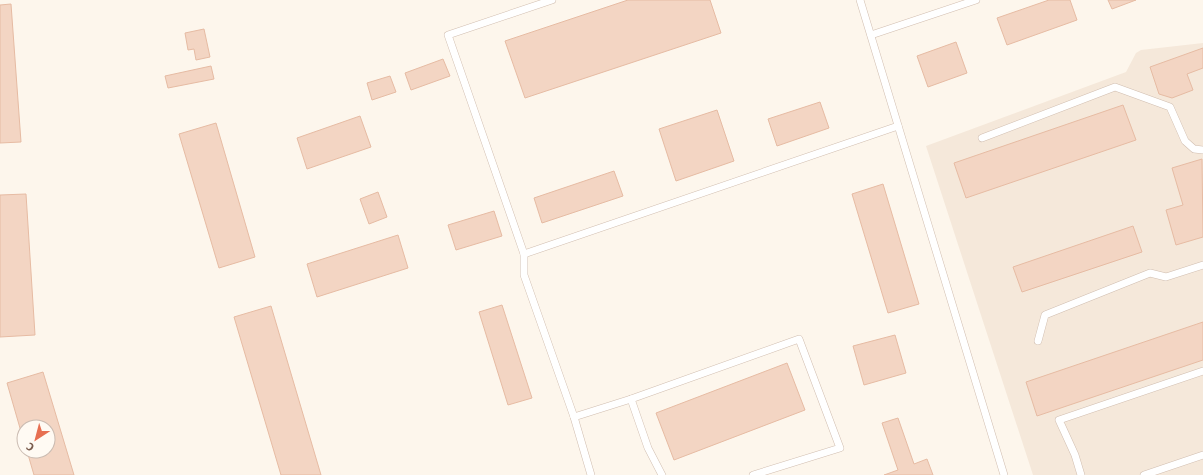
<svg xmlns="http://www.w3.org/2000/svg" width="1203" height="475" font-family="'Fira Sans',sans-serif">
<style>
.residential{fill:#f5e8da}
.building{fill:#f3d5c3;stroke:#e6bba3}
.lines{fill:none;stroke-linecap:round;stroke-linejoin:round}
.service-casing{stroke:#d1beb0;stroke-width:8}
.service{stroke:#fff;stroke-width:7}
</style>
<rect width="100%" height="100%" fill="#fdf6ec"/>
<!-- residential -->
<polygon class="residential" points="1203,43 1203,475 1033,475 926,146 1126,72 1136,53 1141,50"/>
<!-- building -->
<g class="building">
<polygon points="628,0 710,0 721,33 525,98 505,41"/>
<polygon points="1049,0 1070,0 1077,20 1007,45 997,18"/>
<polygon points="1108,0 1136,0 1112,9"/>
<polygon points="11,4 21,142 0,143 0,5"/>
<polygon points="204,29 210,57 196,60 194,49 188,50 185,33"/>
<polygon points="956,42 967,73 928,87 917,56"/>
<polygon points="1203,48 1203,68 1187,74 1193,90 1172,98 1159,94 1150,67"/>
<polygon points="443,59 450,76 411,90 405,73"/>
<polygon points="211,66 214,79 168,88 165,76"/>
<polygon points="390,76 396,92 372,100 367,83"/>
<polygon points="820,102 829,128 777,146 768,119"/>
<polygon points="1123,105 1136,140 966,198 954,163"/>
<polygon points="717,110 734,161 676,181 659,129"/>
<polygon points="360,116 371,147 307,169 297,138"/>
<polygon points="216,123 255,257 219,268 179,134"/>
<polygon points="1202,159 1203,237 1176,245 1166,210 1183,205 1172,168"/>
<polygon points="614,171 623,196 542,223 534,198"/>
<polygon points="883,184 919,304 888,313 852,194"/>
<polygon points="378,192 387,217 369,224 360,199"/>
<polygon points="26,194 35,335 0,337 0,195"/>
<polygon points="494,211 502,236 456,250 448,225"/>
<polygon points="1133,226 1142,252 1022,292 1013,267"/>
<polygon points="398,235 408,268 317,297 307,264"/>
<polygon points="502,305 532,398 508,405 479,312"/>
<polygon points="271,306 321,475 281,475 234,317"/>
<polygon points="1203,322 1203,360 1037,416 1026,382"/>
<polygon points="895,335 906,373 864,385 853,346"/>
<polygon points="787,363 805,410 674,460 656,413"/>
<polygon points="43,372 74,475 34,475 27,451 48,451 48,427 24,427 24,442 7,383"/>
<polygon points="898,418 914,464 927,459 933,475 884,475 898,470 882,423"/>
</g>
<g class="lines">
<!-- service casing -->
<g class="service-casing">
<g id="service">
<polyline points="552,0 448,35 524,254 524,275 574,417 591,475"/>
<polyline points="860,0 1004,475"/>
<polyline points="871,35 976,0"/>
<polyline points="982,138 1115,87 1170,107 1185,141 1194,149 1203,150"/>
<polyline points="524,254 898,126"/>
<polyline points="1038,341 1045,315 1150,273 1166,277 1203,265"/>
<polyline points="631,399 648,448 662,475"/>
<polyline points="574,417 631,399 799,339 840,448 753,475"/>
<polyline points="1081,475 1075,455 1059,420 1203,371"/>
<polyline points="1144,475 1203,455"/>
</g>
</g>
<!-- service -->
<use href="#service" class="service"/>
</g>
<!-- north arrow -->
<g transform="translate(36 439) rotate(216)"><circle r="19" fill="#fffaf3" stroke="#cabbb1"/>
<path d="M0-3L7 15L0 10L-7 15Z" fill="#e76f51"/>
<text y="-6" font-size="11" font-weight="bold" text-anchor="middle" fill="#7a5c4d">С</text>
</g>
</svg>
